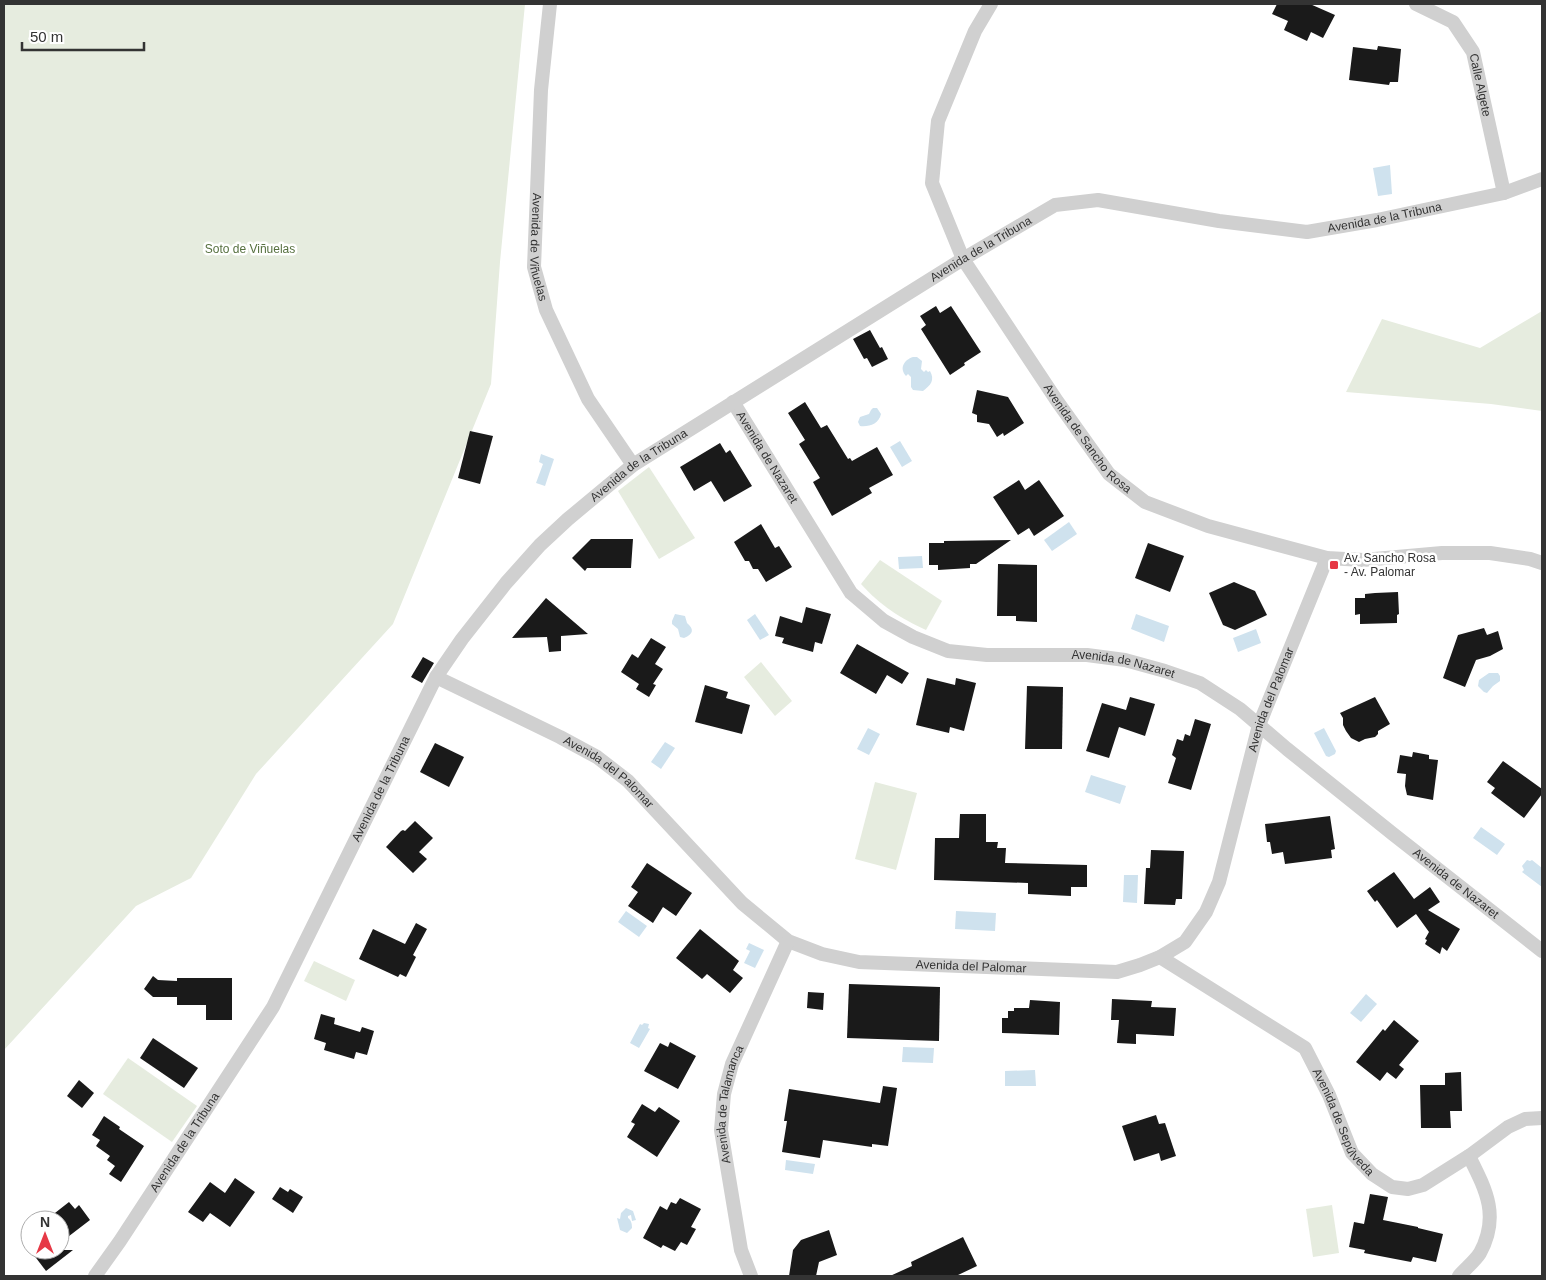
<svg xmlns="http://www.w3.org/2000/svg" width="1546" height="1280" font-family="Arial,sans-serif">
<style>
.green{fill:#e6ecdf}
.water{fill:#cfe2ee}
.building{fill:#1a1a1a}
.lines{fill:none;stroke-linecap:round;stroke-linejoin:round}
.street{stroke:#d0d0d0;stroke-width:14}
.poi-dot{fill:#e63946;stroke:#fff;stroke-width:2}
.labels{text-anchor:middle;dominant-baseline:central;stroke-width:5;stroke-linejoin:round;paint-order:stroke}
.street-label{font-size:12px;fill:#333;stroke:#fff}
.park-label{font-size:12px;fill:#56703f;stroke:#fff}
.poi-label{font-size:12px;fill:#333;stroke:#fff;text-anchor:start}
</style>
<rect width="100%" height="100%" fill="#fff"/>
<!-- green -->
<g class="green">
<polygon points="4,4 525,4 500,262 491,384 393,624 256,774 191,878 136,906 4,1050"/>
<polygon points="1542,311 1542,411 1491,404 1346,392 1382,319 1480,348"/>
<polygon points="649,467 695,538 659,559 618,491"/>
<path d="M880,560L942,601L926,630C900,618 881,606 861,584Z"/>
<polygon points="761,662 792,701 775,716 744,677"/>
<polygon points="875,782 917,793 896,870 855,859"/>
<polygon points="314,961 355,980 346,1001 304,981"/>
<polygon points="128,1058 197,1106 172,1142 103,1094"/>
<polygon points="1332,1205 1339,1253 1313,1257 1306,1209"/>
</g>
<!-- water -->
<g class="water">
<polygon points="1390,165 1392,194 1378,196 1373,168"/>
<path d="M913,357H917L922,361L921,369L924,372L926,370L928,372L930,371C935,380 931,385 923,391L913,390L911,387V377L908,374L906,376C899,368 904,360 913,357Z"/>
<path d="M873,408H877L881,414C879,424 869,427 860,426L858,422L860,417L869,414L871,410Z"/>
<polygon points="900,441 912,461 902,467 890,447"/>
<polygon points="541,454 554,459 545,486 536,483 543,464 539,462"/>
<polygon points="1069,522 1077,534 1052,551 1044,540"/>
<polygon points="922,556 923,568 899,569 898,557"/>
<path d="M675,614L685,616L687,623C694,629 694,634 684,638L680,637L678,629L672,624V621Z"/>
<polygon points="755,614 769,635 760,640 747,620"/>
<polygon points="1136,614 1169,626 1164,642 1131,629"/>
<polygon points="1256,629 1261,643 1238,652 1233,638"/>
<polygon points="1489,673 1498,673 1500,676 1500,681 1493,686 1487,693 1484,692 1478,686 1479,680"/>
<polygon points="868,728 880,734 869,755 857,749"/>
<polygon points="1324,728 1336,751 1335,754 1329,757 1326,756 1314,733"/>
<polygon points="665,742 675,748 661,769 651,762"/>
<polygon points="1091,775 1126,786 1120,804 1085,792"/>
<polygon points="1481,827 1505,844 1497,855 1473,838"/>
<polygon points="1527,860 1530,861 1532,860 1542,868 1542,887 1522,872 1524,870 1522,866"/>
<polygon points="1124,875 1138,875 1137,903 1123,902"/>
<polygon points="626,911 647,926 639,937 618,922"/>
<polygon points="956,911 996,913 995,931 955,929"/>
<polygon points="749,943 764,950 755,968 744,963 750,951 746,949"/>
<polygon points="1366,994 1377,1004 1361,1022 1350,1013"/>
<polygon points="644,1023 649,1024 648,1028 650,1029 639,1048 630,1043 640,1024 642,1025"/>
<polygon points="903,1047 934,1048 933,1063 902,1062"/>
<polygon points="1035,1070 1036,1086 1005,1086 1005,1071"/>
<polygon points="786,1160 815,1164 813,1174 785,1170"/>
<path d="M626,1208L633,1211L636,1220L632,1221L631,1215L628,1216V1218C631,1220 632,1223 632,1228L627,1233L620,1230L617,1218L620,1219L621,1213Z"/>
</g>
<!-- building -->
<g class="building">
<polygon points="1277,4 1310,4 1335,15 1323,38 1311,32 1307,41 1284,30 1288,21 1272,14"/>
<polygon points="1378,46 1401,49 1398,82 1390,82 1389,85 1349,80 1353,47 1377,50"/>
<polygon points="936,306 940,313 951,306 981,352 964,363 965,365 950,375 921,329 926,325 920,316"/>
<polygon points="870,330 880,348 882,347 888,359 872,367 867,358 864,359 853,339"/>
<polygon points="977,390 1008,397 1024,423 1004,436 1003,433 997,437 989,424 977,422 977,415 972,413"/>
<polygon points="805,402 821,428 827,425 848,459 850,458 852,461 877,447 893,475 869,488 872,493 832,516 813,482 820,478 799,444 805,440 788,413"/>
<polygon points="470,431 493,436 480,484 458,478"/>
<polygon points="720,443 726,453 730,450 752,486 724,502 711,481 694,491 680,467"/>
<polygon points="1019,480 1025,490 1039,480 1064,516 1034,536 1029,528 1018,535 993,497"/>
<polygon points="761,524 775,548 779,546 792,567 766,582 758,569 753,569 749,561 745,561 734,542"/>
<polygon points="591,539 633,539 631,568 587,568 585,571 572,558"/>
<polygon points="1011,540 976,564 970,564 970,568 938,570 938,565 929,565 929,543 944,543 944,541"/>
<polygon points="1148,543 1184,556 1170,592 1135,578"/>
<polygon points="998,564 1037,565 1037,622 1016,621 1016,616 997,616"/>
<polygon points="1234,582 1255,591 1267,615 1235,630 1223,625 1209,593"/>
<polygon points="1398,592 1399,614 1397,615 1397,623 1360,624 1360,614 1355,615 1355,598 1365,598 1365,594 1375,593"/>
<polygon points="546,598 588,634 561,636 561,651 549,652 547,637 512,638"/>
<polygon points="806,607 831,614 822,644 815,642 813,652 782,643 784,638 775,636 780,616 802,623"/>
<polygon points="1484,628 1487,635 1498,631 1503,649 1490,656 1476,660 1465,687 1443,678 1458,635"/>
<polygon points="651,638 666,647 655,664 663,669 653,684 656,685 649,697 636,689 639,684 621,672 632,654 638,658"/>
<polygon points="857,644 909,673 902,684 887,675 876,694 840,673"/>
<polygon points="423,657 434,663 422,683 411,677"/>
<polygon points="927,678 955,685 956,678 976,683 964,731 950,727 949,733 916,725"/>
<polygon points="705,685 728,692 726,698 750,705 742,734 695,722"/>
<polygon points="1027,686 1063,687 1062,749 1025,749"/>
<polygon points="1130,697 1155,704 1145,736 1119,727 1109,758 1086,751 1102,703 1126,710"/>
<polygon points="1375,697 1390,724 1378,731 1378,734 1375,737 1365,739 1359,742 1351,738 1346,731 1343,725 1343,718 1340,713"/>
<polygon points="1195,719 1211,724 1191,790 1168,783 1176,758 1172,755 1177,739 1183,741 1185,734 1190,736"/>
<polygon points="435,743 464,757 449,787 420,772"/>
<polygon points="1413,752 1429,755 1429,759 1438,760 1433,800 1407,795 1405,786 1406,774 1397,773 1400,755 1412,757"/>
<polygon points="1503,761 1542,789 1542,794 1524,818 1491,793 1495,788 1487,782"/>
<polygon points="960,814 986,814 986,842 998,842 997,848 1006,848 1005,863 1087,865 1087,887 1071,887 1071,896 1028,894 1028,883 934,880 935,838 959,838"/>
<polygon points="1330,816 1335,849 1331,850 1332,858 1285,864 1283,852 1272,854 1270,842 1267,842 1265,824"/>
<polygon points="415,821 433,838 419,852 427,859 413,873 386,847 401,831 403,830 405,831"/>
<polygon points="1151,850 1184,851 1182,899 1176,899 1175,905 1144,904 1146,868 1150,868"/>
<polygon points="647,863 692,893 676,916 663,907 653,923 628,906 638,892 631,887"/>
<polygon points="1394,872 1414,899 1430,887 1440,902 1428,910 1460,929 1447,951 1442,947 1440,954 1425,944 1427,940 1425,939 1429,932 1416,914 1397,928 1377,900 1375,902 1367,891"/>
<polygon points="416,923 427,929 413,955 416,957 406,977 400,974 398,977 359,959 373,929 405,944"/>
<polygon points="700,929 739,961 733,970 743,978 730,993 707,974 702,979 676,958"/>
<polygon points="153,976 158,980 177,981 177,978 232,978 232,1020 206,1020 206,1005 177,1005 177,997 153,997 144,989"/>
<polygon points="849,984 940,987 939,1041 847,1038"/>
<polygon points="808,992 824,993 823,1010 807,1008"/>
<polygon points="1112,999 1152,1001 1151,1007 1176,1008 1174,1036 1136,1034 1136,1044 1117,1043 1119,1020 1111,1020"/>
<polygon points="1030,1000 1060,1002 1059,1035 1002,1033 1002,1018 1008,1018 1008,1011 1014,1011 1014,1008 1029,1008"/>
<polygon points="321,1014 335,1018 334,1024 360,1032 362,1027 374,1031 367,1055 356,1052 354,1059 324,1050 326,1043 314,1039"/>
<polygon points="1394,1020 1419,1041 1399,1065 1404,1069 1396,1079 1387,1072 1380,1081 1356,1062 1383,1029 1385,1031"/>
<polygon points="153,1038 198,1068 184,1088 140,1058"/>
<polygon points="670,1042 696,1056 678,1089 644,1071 660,1043 668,1047"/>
<polygon points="1461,1072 1462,1111 1450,1111 1451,1128 1421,1128 1420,1085 1445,1085 1445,1073"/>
<polygon points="79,1080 94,1093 82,1108 67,1096"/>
<polygon points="883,1086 897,1088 888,1146 872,1144 872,1147 823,1140 820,1158 782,1152 787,1121 784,1121 789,1089 880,1103"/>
<polygon points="642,1104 655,1112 659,1107 680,1121 657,1157 627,1137 635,1124 631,1122"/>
<polygon points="1156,1115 1159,1124 1165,1123 1176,1156 1161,1161 1159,1153 1134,1161 1122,1126"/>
<polygon points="104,1116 120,1127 119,1129 144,1146 121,1182 109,1174 115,1166 107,1160 110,1156 96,1146 100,1140 92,1135"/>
<polygon points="235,1178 255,1192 230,1227 210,1213 203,1222 188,1212 210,1182 225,1193"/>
<polygon points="280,1187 288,1192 290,1189 303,1197 293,1213 272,1199"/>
<polygon points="1370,1194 1388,1197 1383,1220 1418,1227 1418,1228 1443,1234 1436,1262 1413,1257 1411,1262 1364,1253 1365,1250 1349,1247 1354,1222 1364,1224"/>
<polygon points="680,1198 701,1209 691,1227 696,1229 687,1245 681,1242 675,1251 663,1245 661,1248 643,1238 660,1206 667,1210 671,1202 676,1204"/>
<polygon points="69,1202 75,1209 79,1205 90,1220 60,1243 60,1220 46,1220"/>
<polygon points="829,1230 837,1255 819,1262 816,1276 789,1276 793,1250 801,1240"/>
<polygon points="963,1237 977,1266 956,1276 890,1276 912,1266 911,1262"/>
<polygon points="30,1250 73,1250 46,1271"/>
</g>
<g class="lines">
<!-- street -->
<g class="street">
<path id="s1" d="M550,4L541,90L534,267L546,310L588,399L633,465"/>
<path id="s2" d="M991,4L975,31L938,121L932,183L963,259L1057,401L1109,474L1145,502L1208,526L1327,558L1363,560L1442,553H1490L1530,559L1542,563"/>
<path id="s3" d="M1416,4L1453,22L1473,52L1504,193"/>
<path id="s4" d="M733,402L851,593L884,621L913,637L948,651L987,655H1087L1125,660L1165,671L1200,683L1240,709L1287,749L1393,834L1542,951"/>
<path id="s5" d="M436,677L560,737L597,757L628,781L742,903L788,941L822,954L859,962L1117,972L1140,965L1160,957L1185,942L1206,912L1219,882L1259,725L1327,558"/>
<path id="s6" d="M1160,957L1305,1048L1329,1095L1352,1153L1372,1174L1392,1187L1408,1189L1423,1185L1469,1156L1508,1127L1525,1119L1542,1118"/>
<path id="s7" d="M95,1276L120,1241L273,1007L436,677L462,639L506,583L540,545L568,519L633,465L963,259L1055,205L1098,200L1219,221L1307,232L1377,220L1504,193L1542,179"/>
<path id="s8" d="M751,1276L741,1250L721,1130L724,1094L732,1064L788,941"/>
<path d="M1459,1276C1465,1269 1475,1261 1480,1253C1500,1216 1486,1190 1469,1156"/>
</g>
</g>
<!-- markers -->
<rect class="poi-dot" x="1329" y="560" width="10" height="10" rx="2.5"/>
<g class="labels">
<!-- street labels -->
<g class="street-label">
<text stroke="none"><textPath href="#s3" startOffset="111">Calle Algete</textPath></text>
<text stroke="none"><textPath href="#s7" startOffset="1811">Avenida de la Tribuna</textPath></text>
<text stroke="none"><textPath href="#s1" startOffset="244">Avenida de Viñuelas</textPath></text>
<text stroke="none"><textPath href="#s7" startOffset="1391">Avenida de la Tribuna</textPath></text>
<text stroke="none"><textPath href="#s2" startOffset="492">Avenida de Sancho Rosa</textPath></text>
<text stroke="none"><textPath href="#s4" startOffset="65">Avenida de Nazaret</textPath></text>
<text stroke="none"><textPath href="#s7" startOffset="986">Avenida de la Tribuna</textPath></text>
<text stroke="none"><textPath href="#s4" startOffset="515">Avenida de Nazaret</textPath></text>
<text stroke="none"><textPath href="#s5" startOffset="1112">Avenida del Palomar</textPath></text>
<text stroke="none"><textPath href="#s5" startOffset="198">Avenida del Palomar</textPath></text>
<text stroke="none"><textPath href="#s7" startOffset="566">Avenida de la Tribuna</textPath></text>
<text stroke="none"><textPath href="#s4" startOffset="920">Avenida de Nazaret</textPath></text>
<text stroke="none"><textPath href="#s5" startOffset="632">Avenida del Palomar</textPath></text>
<text stroke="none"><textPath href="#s8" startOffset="176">Avenida de Talamanca</textPath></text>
<text stroke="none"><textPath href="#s6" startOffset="255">Avenida de Sepúlveda</textPath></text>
<text stroke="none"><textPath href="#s7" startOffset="161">Avenida de la Tribuna</textPath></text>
</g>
<!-- park labels -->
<g class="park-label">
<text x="250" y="249">Soto de Viñuelas</text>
</g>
<!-- poi labels -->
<g class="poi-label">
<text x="1344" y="558">Av. Sancho Rosa<tspan x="1344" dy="14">- Av. Palomar</tspan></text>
</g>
</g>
<!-- border -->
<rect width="1546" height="1280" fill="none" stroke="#333333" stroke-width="10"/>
<!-- north arrow -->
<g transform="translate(45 1235)"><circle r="24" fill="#ffffff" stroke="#adadad"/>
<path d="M0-4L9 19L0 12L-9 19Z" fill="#e63946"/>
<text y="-8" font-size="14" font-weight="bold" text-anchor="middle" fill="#333333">N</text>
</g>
<!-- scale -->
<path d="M22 42v8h122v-8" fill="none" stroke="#333333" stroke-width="2.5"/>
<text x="30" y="42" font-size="15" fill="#333333" stroke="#ffffff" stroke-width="4" paint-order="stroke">50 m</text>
</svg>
